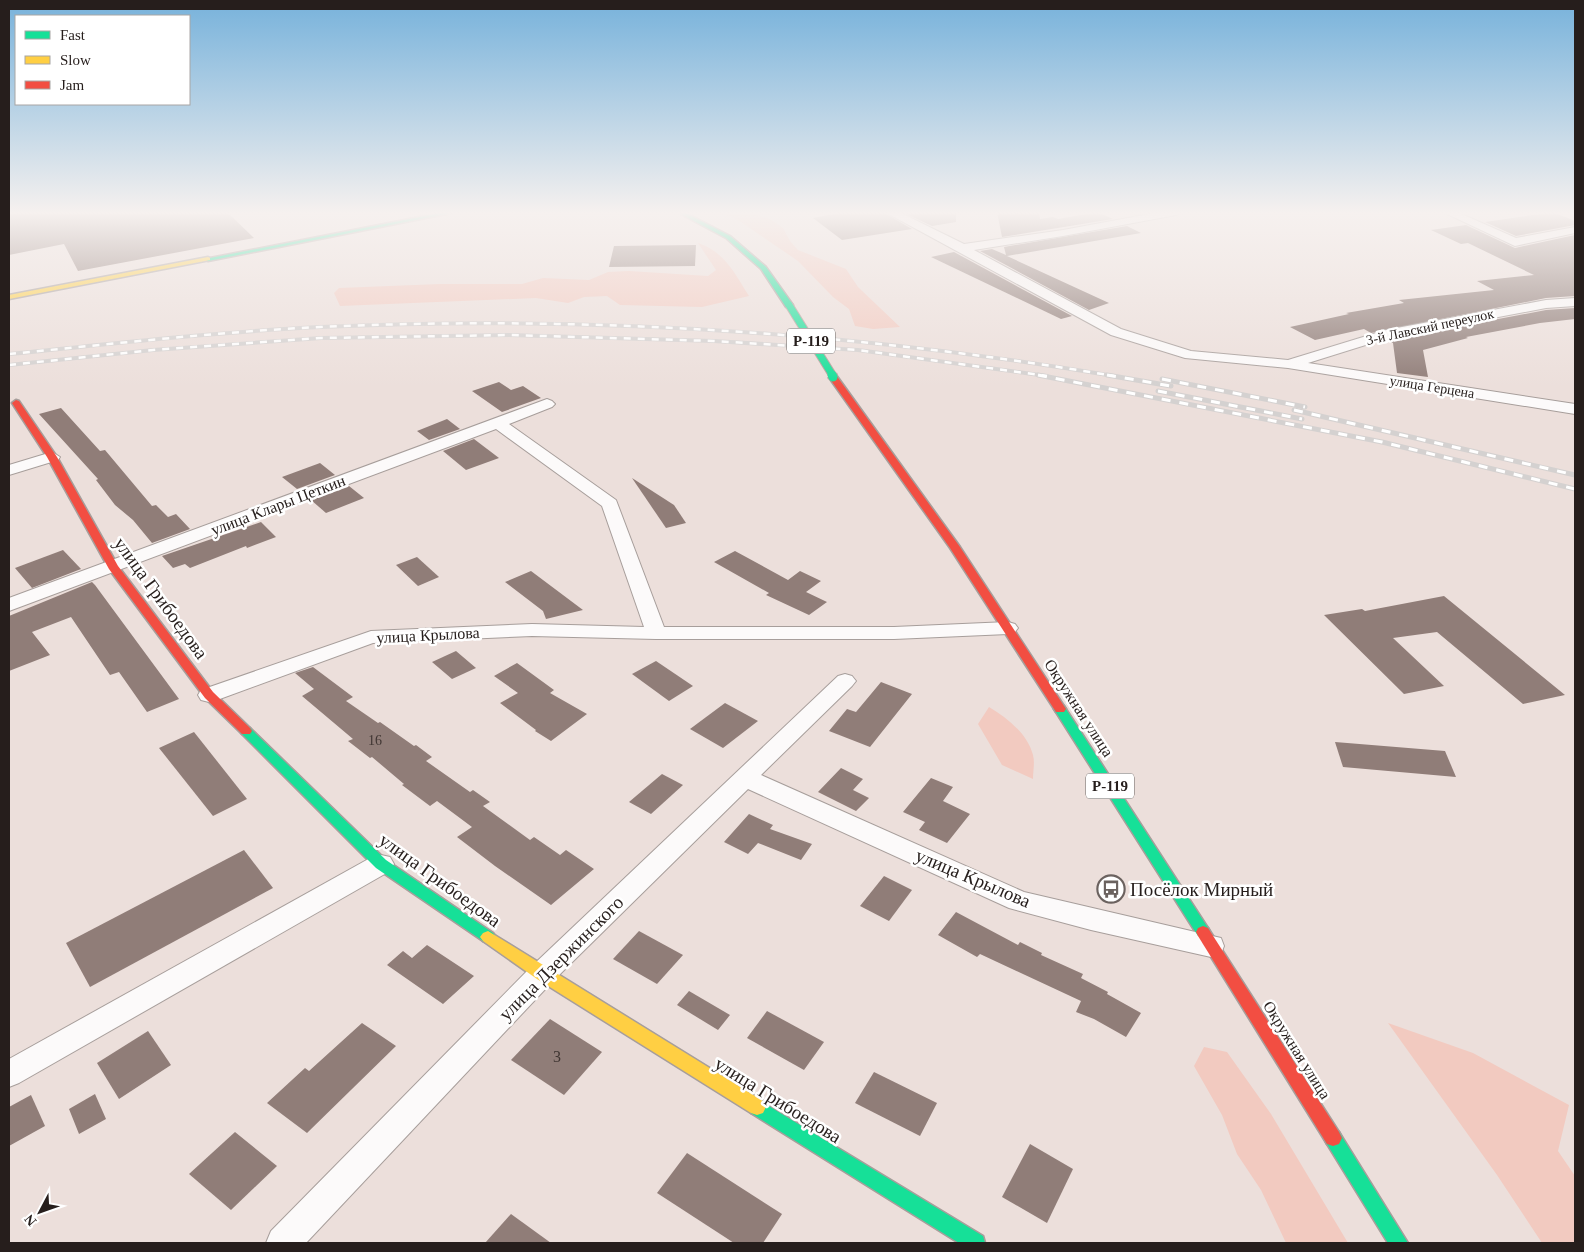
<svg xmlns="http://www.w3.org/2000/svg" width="1584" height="1252" font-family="Georgia,serif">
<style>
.green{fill:#f2cac0}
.building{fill:#907d78}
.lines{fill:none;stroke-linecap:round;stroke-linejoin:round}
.street-casing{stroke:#a79e9b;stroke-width:2}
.fast-casing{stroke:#a79e9b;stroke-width:3}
.slow-casing{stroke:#a79e9b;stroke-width:3}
.jam-casing{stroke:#a79e9b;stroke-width:3}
.street{fill:#fcfafa;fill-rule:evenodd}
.fast{fill:#16e098;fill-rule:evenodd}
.slow{fill:#ffcf43;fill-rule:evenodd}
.jam{fill:#f24e42;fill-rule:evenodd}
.rail-far1-casing{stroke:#d4d1d0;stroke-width:4}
.rail-casing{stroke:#d4d1d0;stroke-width:5}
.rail-far1{stroke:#fff;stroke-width:2.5;stroke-dasharray:7;stroke-linecap:butt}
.rail{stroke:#fff;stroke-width:3;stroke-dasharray:9;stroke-linecap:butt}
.fast-bridge-far1-casing{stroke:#b3a09b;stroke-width:9;stroke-linecap:butt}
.fast-bridge-casing{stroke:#b3a09b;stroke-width:11;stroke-linecap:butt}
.fast-bridge-far1{stroke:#16e098;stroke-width:7}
.fast-bridge{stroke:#16e098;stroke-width:9}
.labels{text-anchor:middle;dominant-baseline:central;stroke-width:5;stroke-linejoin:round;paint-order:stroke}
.far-street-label{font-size:14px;fill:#261e1c;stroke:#fff}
.number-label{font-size:14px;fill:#403633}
.shield{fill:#fff;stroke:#676260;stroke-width:1}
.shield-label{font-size:15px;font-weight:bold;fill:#261e1c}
.street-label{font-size:16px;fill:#261e1c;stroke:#fff}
.near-number-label{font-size:16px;fill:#403633}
.near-street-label{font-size:19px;fill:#261e1c;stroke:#fff}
.near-poi-label{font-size:19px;fill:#261e1c;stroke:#fff;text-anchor:start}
</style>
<rect width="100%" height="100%" fill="#ecdfdb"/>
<!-- green -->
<g class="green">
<polygon points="720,212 748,212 770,219 783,228 790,241 798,250 846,269 858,287 900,327 873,329 855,326 849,309 833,297 798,261 738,220"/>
<path d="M698,243C725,252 735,274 749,296L702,307L620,305L607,296L584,297L568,303L536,298L340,306L334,293L339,288L440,284H522L543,278L589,280L608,272L629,271L708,276L716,270Z"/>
<path d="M989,707C1007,718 1027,733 1033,755C1035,762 1033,771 1033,779L1002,765L978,724Z"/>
<polygon points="1388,1023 1473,1053 1569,1105 1558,1151 1575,1176 1575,1243 1542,1243 1497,1175"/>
<polygon points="1204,1047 1227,1052 1271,1114 1348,1243 1286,1243 1261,1190 1237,1154 1222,1115 1194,1066"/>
</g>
<!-- building -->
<g class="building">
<polygon points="25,212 227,212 254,238 78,271 64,244 9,255 9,214"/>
<polygon points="844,212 883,212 912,229 842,240 813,218"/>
<polygon points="902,212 956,212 956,222 932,226"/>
<polygon points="997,212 1039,212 1040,219 1053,217 1058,219 1098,212 1113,219 1002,237"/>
<polygon points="1553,212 1575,221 1575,225 1516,236 1485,222"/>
<polygon points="1466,225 1515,248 1575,235 1575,296 1546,298 1371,333 1364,329 1315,340 1290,327 1349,314 1346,313 1404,303 1399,300 1494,290 1477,281 1534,275 1468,243 1461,244 1431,230"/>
<polygon points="1127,226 1141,233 1007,256 1109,303 1089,310 980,251 992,249 1006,255 1004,247"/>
<polygon points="696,245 695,266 609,267 614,246"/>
<polygon points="954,252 1072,316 1061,319 931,257"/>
<polygon points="1575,308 1575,319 1540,323 1466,337 1468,338 1423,350 1428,377 1397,373 1393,343 1387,340 1546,310"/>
<polygon points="499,382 511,390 523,386 541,398 502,412 472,391"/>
<polygon points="61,408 100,451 105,450 152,506 156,505 168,517 176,514 190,529 152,543 133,520 115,505 96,480 98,479 39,414"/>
<polygon points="447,419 460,429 429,440 417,431"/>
<polygon points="474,439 499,458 466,470 443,451"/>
<polygon points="320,463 335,475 297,489 282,477"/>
<polygon points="632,478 674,505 686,523 666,528"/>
<polygon points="349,486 364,498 326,513 311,500"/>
<polygon points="261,522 276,537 247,548 246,546 190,568 185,564 173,568 162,556"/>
<polygon points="63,550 81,569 32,588 15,568"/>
<polygon points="735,551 788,580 800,571 821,581 806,592 827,602 809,615 766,595 769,593 714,562"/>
<polygon points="417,557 439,577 418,586 396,565"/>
<polygon points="531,571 583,610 546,619 543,611 505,582"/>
<polygon points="92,582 95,585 179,699 147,712 119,672 110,675 71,617 32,632 50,655 9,671 9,616"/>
<polygon points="1444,596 1565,695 1523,704 1437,632 1393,638 1444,686 1404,694 1324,615 1362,609 1365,611"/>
<polygon points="456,651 476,668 452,679 432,662"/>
<polygon points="656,661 693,686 669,701 632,674"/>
<polygon points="517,663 554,690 550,693 587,714 551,741 535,731 536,730 500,703 518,693 494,676"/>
<polygon points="313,667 353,697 346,701 378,723 380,722 414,746 416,745 432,757 426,761 470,792 473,790 490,802 483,806 530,840 534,837 560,855 566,850 594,869 551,905 495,866 457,837 472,827 437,801 430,806 402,785 404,784 372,757 370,758 348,741 353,739 302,696 314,689 295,673"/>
<polygon points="881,682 912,694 870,747 829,731 847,709 856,712"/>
<polygon points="725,703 758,721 723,748 690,729"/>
<polygon points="194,732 247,799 213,816 159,748"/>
<polygon points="1335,742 1445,751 1456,777 1343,767"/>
<polygon points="841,768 863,779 853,790 869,798 856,811 818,792"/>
<polygon points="662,774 683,785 651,814 629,802"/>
<polygon points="931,778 953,787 943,801 970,814 947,843 919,830 925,822 903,812"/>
<polygon points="749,814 773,825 770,829 812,844 801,860 758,843 748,854 724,842"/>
<polygon points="244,850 273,888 90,987 66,943"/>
<polygon points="884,876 912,890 889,921 860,906"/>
<polygon points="956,912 1018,945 1020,942 1042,953 1041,955 1083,974 1081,978 1108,992 1107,994 1141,1013 1126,1037 1094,1019 1076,1012 1081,1001 980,954 977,957 938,935"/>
<polygon points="639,931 683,955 657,984 613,959"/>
<polygon points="427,945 474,976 443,1004 387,965 403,951 412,958"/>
<polygon points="689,991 730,1015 718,1030 677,1005"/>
<polygon points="767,1011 824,1042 804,1070 747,1038"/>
<polygon points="550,1019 602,1052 564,1095 511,1060"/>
<polygon points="362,1023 396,1046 307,1133 267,1103 305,1068 309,1071"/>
<polygon points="148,1031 171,1065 119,1099 97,1063"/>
<polygon points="874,1072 937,1103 920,1136 855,1103"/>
<polygon points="95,1094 106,1119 79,1134 69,1109"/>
<polygon points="31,1095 45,1126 9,1146 9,1107"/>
<polygon points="235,1132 277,1166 231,1210 189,1174"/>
<polygon points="1030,1144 1073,1169 1047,1223 1002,1197"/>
<polygon points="687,1153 782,1214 763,1243 734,1243 657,1193"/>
<polygon points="511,1214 551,1243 485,1243"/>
</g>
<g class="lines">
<!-- street casing -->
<g class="street-casing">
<g id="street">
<polygon points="885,212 899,212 964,244 1063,230 1160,212 1181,212 1176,215 1063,236 974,250 1121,329 1191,351 1288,360 1386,330 1546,300 1575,298 1575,306 1546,308 1388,338 1308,363 1575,404 1575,414 1288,368 1185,358 1111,335"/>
<polygon points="1443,212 1457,212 1516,238 1575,227 1575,233 1515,246"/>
<polygon points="547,399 552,401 555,404 552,407 509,424 616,500 664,627 894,627 1008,622 1015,624 1018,628 1015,632 1008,634 894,639 656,639 532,636 373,643 217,700 209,702 201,700 198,695 201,690 371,631 532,624 644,627 602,506 496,429 9,611 9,598"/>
<polygon points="52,452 60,457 58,460 9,475 9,465"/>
<polygon points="845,674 852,676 856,681 852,686 761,775 1024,892 1221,938 1224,946 1221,954 1211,957 1091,930 1009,908 748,789 552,982 306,1243 266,1243 271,1231 532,966 838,676"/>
<polygon points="381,855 390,857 394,864 390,871 19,1083 9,1087 9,1059 372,857"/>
</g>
</g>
<!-- fast casing -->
<g class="fast-casing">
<g id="fast">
<polygon points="445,212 456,212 208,261 205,259"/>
<polygon points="677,212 684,212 730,236 766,267 793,305 792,307 786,307 761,269 726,238"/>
<polygon points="1060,705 1064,706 1208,928 1210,932 1208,936 1203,938 1198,936 1054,709"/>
<polygon points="246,727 250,728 386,860 493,933 496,937 493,941 488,943 483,941 376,868 242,734 240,731 242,728"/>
<polygon points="757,1099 983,1236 985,1243 959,1243 751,1113 748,1107 751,1101"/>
<polygon points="1333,1130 1339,1132 1408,1243 1388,1243 1327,1144 1324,1138 1327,1132"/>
</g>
</g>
<!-- slow casing -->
<g class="slow-casing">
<g id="slow">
<polygon points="208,257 210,258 210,260 9,299 9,295"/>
<polygon points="488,931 763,1101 766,1107 763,1113 757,1115 751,1113 537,979 483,941 480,937 483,933"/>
</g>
</g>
<!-- jam casing -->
<g class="jam-casing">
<g id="jam">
<polygon points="830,375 836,375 960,547 1064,706 1066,709 1064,712 1056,712 950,548 830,379"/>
<polygon points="16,400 19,401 57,457 118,566 213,692 250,728 252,731 250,734 242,734 205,698 109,569 47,457 12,403"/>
<polygon points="1203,926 1208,928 1339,1132 1342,1138 1339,1144 1333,1146 1327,1144 1198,936 1196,932 1198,928"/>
</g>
</g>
<!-- street -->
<use href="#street" class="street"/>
<!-- fast -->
<use href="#fast" class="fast"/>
<!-- slow -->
<use href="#slow" class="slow"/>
<!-- jam -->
<use href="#jam" class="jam"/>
<!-- rail-far1 casing -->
<g class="rail-far1-casing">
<g id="rail-far1">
<path d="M9,354C112,344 216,332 320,327C585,315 854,332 1114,376"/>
<polyline points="9,365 153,350 321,338 509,335 714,341 858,350 1047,376"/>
</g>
</g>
<!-- rail casing -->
<g class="rail-casing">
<g id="rail">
<polyline points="1038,375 1382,442 1575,489"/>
<polyline points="1107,375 1171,386"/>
<polyline points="1162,379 1305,407"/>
<polyline points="1158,391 1302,419"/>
<polyline points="1294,410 1575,475"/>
</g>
</g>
<!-- rail-far1 -->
<use href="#rail-far1" class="rail-far1"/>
<!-- rail -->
<use href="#rail" class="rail"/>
<!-- fast-bridge-far1 casing -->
<g class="fast-bridge-far1-casing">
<polyline id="fast-bridge-far1" points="789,305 833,376"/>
</g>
<!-- fast-bridge casing -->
<g class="fast-bridge-casing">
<polyline id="fast-bridge" points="832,375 833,377"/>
</g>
<!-- fast-bridge-far1 -->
<use href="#fast-bridge-far1" class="fast-bridge-far1"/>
<!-- fast-bridge -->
<use href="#fast-bridge" class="fast-bridge"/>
</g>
<!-- sky -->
<linearGradient id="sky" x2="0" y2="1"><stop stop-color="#77b2db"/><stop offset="0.55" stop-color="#f6f1ef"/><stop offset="1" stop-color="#f6f1ef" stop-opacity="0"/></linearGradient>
<rect width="1584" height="387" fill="url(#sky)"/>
<!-- icons -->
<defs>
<g id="bus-ring" transform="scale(1.4375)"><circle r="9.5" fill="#fff" stroke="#6b625f" stroke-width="1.5"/><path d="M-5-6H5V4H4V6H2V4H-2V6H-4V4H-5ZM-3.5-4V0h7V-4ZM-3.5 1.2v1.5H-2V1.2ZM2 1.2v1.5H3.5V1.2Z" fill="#6b625f"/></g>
</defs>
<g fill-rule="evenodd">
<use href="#bus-ring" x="1111" y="889"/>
</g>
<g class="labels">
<!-- far-street labels -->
<g class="far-street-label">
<text transform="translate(1430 327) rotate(-12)">3-й Лавский переулок</text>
<text transform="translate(1432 387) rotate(9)">улица Герцена</text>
</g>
<!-- number labels -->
<g class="number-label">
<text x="375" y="740">16</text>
</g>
<!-- shield labels -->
<g class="shield">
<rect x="787" y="328.5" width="48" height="25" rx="4"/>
<rect x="1086" y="773.5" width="48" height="25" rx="4"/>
</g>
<g class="shield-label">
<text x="811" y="341">Р-119</text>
<text x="1110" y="786">Р-119</text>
</g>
<!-- street labels -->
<g class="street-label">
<text transform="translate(278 505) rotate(-21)">улица Клары Цеткин</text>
<text transform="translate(428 635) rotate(-3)">улица Крылова</text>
<text transform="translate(1079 708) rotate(57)">Окружная улица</text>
<text transform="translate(1297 1050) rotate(58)">Окружная улица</text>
</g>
<!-- near-number labels -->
<g class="near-number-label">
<text x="557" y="1056">3</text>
</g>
<!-- near-street labels -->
<g class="near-street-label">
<text transform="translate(161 598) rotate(54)">улица Грибоедова</text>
<text transform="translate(973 878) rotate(23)">улица Крылова</text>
<text transform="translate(440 880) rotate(36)">улица Грибоедова</text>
<text transform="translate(561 958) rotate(-45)">улица Дзержинского</text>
<text transform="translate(778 1100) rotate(32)">улица Грибоедова</text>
</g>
<!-- near-poi labels -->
<g class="near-poi-label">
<text x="1130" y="889">Посёлок Мирный</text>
</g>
</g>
<!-- border -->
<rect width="1584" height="1252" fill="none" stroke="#261e1c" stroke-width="20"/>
<!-- legend -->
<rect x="15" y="15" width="175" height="90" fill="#ffffff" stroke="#a8a5a4"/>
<rect x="25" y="31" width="25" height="8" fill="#16e098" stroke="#a8a5a4"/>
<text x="60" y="40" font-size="15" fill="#261e1c">Fast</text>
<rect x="25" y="56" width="25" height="8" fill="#ffcf43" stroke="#a8a5a4"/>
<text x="60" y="65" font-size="15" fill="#261e1c">Slow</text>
<rect x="25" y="81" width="25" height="8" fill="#f24e42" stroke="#a8a5a4"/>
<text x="60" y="90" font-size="15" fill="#261e1c">Jam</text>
<!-- north arrow -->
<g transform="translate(40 1212) rotate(229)" stroke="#ffffff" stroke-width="4" paint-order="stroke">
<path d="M0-4L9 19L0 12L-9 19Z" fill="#261e1c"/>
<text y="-8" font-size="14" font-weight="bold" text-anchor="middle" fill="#261e1c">N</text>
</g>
</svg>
